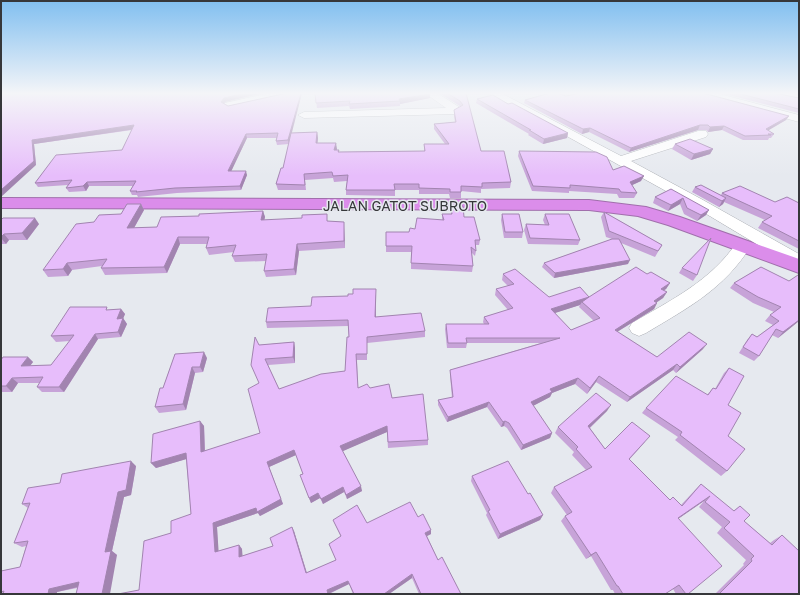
<svg xmlns="http://www.w3.org/2000/svg" width="800" height="595" font-family="'Golos Text',sans-serif">
<style>
.lines{fill:none;stroke-linecap:round;stroke-linejoin:round}
.minor-casing{stroke:#abaeb4;stroke-width:1}
.highway-casing{stroke:#a16fac;stroke-width:2}
.minor{fill:#fff;fill-rule:evenodd}
.highway{fill:#db8dea;fill-rule:evenodd}
.wall{fill:#c7a3d8;fill-rule:evenodd}
.shaded-wall{fill:#a284b0}
.building{fill:#e7bdfb;stroke:#a284b0;fill-rule:evenodd}
.labels{text-anchor:middle;dominant-baseline:central;stroke-width:3;stroke-linejoin:round;paint-order:stroke}
.street-label{font-size:14px;fill:#36373a;stroke:#e6e9ef}
</style>
<rect width="100%" height="100%" fill="#e6e9ef"/>
<g class="lines">
<!-- minor casing -->
<g class="minor-casing">
<g id="minor">
<polygon points="270,93 289,93 288,95 229,108 224,105 225,103"/>
<polygon points="425,93 437,93 459,107 461,111 455,114 304,118 298,115 304,112 446,108"/>
<polygon points="489,93 501,93 621,156 698,131 706,131 708,134 706,137 631,161 703,200 799,254 799,268 793,266 693,206"/>
<polygon points="700,93 716,93 799,115 799,122 701,95"/>
<polygon points="772,93 790,93 799,95 799,101 773,95"/>
<path d="M743,241L749,242L751,246C723,290 689,307 646,333L639,336L632,333L629,328L632,323C671,300 711,281 737,242Z"/>
</g>
</g>
<!-- highway casing -->
<g class="highway-casing">
<polygon id="highway" points="1,198 589,200 646,207 680,217 799,259 799,273 668,225 638,216 589,210 1,208"/>
</g>
<!-- minor -->
<use href="#minor" class="minor"/>
<!-- highway -->
<use href="#highway" class="highway"/>
</g>
<!-- wall -->
<g class="wall">
<polygon points="1,93 225,102 224,103 228,106 287,93 302,93 291,133 317,132 318,138 317,143 337,149 336,150 339,150 339,152 424,151 424,144 445,144 434,129 434,124 455,122 454,116 454,110 460,107 460,106 439,93 466,93 481,151 511,182 510,188 481,189 481,193 461,191 461,198 450,198 449,194 419,194 419,190 395,190 395,196 346,195 346,190 347,181 334,182 333,178 305,180 306,190 278,190 276,184 283,168 289,144 277,145 276,141 277,138 247,138 231,171 247,175 241,190 177,193 138,197 137,195 132,195 130,191 133,186 89,186 86,191 69,192 66,188 68,185 38,187 35,183 122,150 132,130 34,144 36,165"/>
<polygon points="315,93 430,98 400,104 400,106 350,109 349,106 317,108"/>
<polygon points="721,93 775,93 799,98 799,113"/>
<polygon points="566,96 789,116 786,120 768,130 774,134 771,138 769,138 768,140 743,140 722,130 708,132 706,130 698,130 629,152 589,132 582,134 524,103 525,100"/>
<polygon points="477,99 508,104 568,133 567,138 543,144 528,135 529,134 476,103"/>
<polygon points="675,144 713,149 710,154 691,160 672,149"/>
<polygon points="519,151 613,170 641,181 632,185 637,193 634,198 619,198 617,194 569,191 569,193 532,191 518,156"/>
<polygon points="695,187 721,195 722,193 775,202 799,203 799,249 758,228 762,222 765,220 724,202 723,204 719,207 692,192"/>
<polygon points="671,189 706,215 697,221 684,214 680,204 668,211 653,203 655,197"/>
<polygon points="141,204 144,210 134,228 157,227 199,216 263,211 265,217 264,220 344,222 345,248 299,251 296,275 266,277 264,271 266,261 235,262 232,256 234,252 209,255 206,248 207,244 180,244 167,273 105,275 101,268 102,266 72,270 68,276 48,277 43,270 94,222 121,214"/>
<polygon points="451,206 464,217 480,240 479,245 476,245 476,251 475,256 472,253 473,266 472,272 411,269 411,252 386,252 386,246 415,229 442,220 442,214 451,214"/>
<polygon points="604,212 662,245 655,257 621,243 628,264 554,278 542,267 544,263 612,239 606,237 601,217"/>
<polygon points="502,214 523,232 522,238 504,238 501,220"/>
<polygon points="545,214 580,240 578,245 528,244 524,230 526,224 545,225 543,220"/>
<polygon points="1,220 39,224 27,240 9,240 6,244 2,244 1,246"/>
<polygon points="761,267 799,321 778,338 772,335 759,356 754,361 739,353 747,340 752,334 757,337 773,325 765,321 770,315 774,312 753,303 730,288 734,283"/>
<polygon points="682,268 697,275 693,281 679,273"/>
<path d="M503,274L549,297H589L647,274L670,283L666,289L664,290L667,292L663,298L656,303H657L654,309L617,332L657,357L703,349L676,373L673,370L627,402L596,382L587,394L575,384L552,393L550,397L533,406L552,433L550,438L521,450L507,428L504,426L501,427L487,407L447,422L438,405V400L452,398L450,375V370L541,343H467L466,348H447L445,329L446,324H484L483,322L484,317L508,310L495,295L496,289L508,286L502,280ZM580,305L579,307L594,321L571,330L554,313Z"/>
<polygon points="376,295 376,317 425,331 425,337 367,343 367,360 357,360 358,388 370,388 392,398 428,440 428,445 388,448 387,432 342,451 362,491 347,499 344,492 323,504 320,498 311,503 302,480 303,474 296,455 269,467 283,504 260,516 258,513 217,527 218,551 239,545 242,549 242,556 273,546 294,531 307,573 336,560 329,544 341,537 335,524 333,520 367,523 418,517 431,530 431,534 427,536 438,560 461,594 419,594 412,578 389,594 353,594 349,584 329,594 139,590 171,533 191,514 186,459 156,468 151,463 200,421 204,426 205,451 260,433 259,383 259,345 294,342 295,348 295,363 268,365 279,389 345,371 349,337 348,326 267,328 266,322 311,306"/>
<polygon points="121,309 125,314 123,318 127,324 121,337 98,339 64,392 42,392 37,387 40,383 18,383 12,392 1,392 1,360 28,357 33,362 30,366 51,365 70,341 56,342 51,336 110,310"/>
<polygon points="175,354 207,358 203,372 195,373 186,410 159,413 155,407 163,388"/>
<polygon points="729,368 727,471 721,476 675,440 678,437 642,413 646,408 707,395 713,388 715,389 724,373"/>
<polygon points="607,411 590,428 605,449 645,442 629,460 670,500 681,505 695,490 701,484 733,511 740,506 744,521 770,543 774,540 782,535 799,594 715,594 744,565 743,564 746,560 717,533 722,527 699,507 704,501 678,519 688,594 676,594 673,589 665,594 615,594 613,590 611,590 591,556 586,559 561,521 565,516 567,515 551,493 554,487 586,470 572,455 574,452 555,433 558,427"/>
<polygon points="136,466 131,495 124,497 112,551 117,555 77,588 57,592 57,594 1,594 1,571 20,567 26,546 22,547 14,543 28,508 22,504 60,483"/>
<polygon points="472,476 528,494 543,515 540,520 498,539 486,515 487,513 471,481"/>
</g>
<!-- shaded-wall -->
<g class="shaded-wall">
<polygon points="246,93 264,93 225,102 223,105 221,102 224,98"/>
<polygon points="301,93 302,93 289,144 288,140"/>
<polygon points="430,94 430,98 400,104 400,101 399,99"/>
<polygon points="789,116 786,120 764,133 766,129"/>
<polygon points="134,125 136,129 34,144 36,165 1,197 1,190 32,140"/>
<polygon points="700,125 698,130 629,152 631,148"/>
<polygon points="724,126 722,130 708,132 710,127"/>
<polygon points="590,128 589,132 582,134 583,129"/>
<polygon points="317,132 318,138 317,148 316,143"/>
<polygon points="568,133 567,138 543,144 544,139"/>
<polygon points="246,134 247,138 229,176 228,171"/>
<polygon points="336,143 337,149 335,155 334,150"/>
<polygon points="713,149 710,154 691,160 694,154"/>
<polygon points="246,171 247,175 241,190 240,186"/>
<polygon points="644,176 641,181 628,187 630,182"/>
<polygon points="87,182 89,186 86,191 83,186"/>
<polygon points="683,198 680,204 668,211 671,205"/>
<polygon points="726,198 723,204 719,207 722,201"/>
<polygon points="141,204 144,210 130,235 127,228"/>
<polygon points="709,210 706,215 697,221 701,215"/>
<polygon points="263,211 265,217 263,226 261,220"/>
<polygon points="35,218 39,224 27,240 22,233"/>
<polygon points="344,222 344,228 345,248 344,241"/>
<polygon points="4,234 9,240 6,244 1,238 1,237"/>
<polygon points="178,237 180,244 167,273 164,267"/>
<polygon points="297,244 299,251 296,275 294,269"/>
<polygon points="630,260 628,264 554,278 555,273"/>
<polygon points="67,263 72,270 68,276 63,269"/>
<polygon points="670,283 666,289 658,294 661,289"/>
<polygon points="376,289 376,323 375,317"/>
<polygon points="667,292 663,298 651,306 654,301"/>
<polygon points="589,297 582,302 580,305 549,315 551,309"/>
<polygon points="657,303 654,309 612,335 615,330"/>
<polygon points="121,309 125,314 121,324 117,319"/>
<polygon points="123,318 127,324 121,337 118,332"/>
<polygon points="799,320 799,321 778,338 783,332"/>
<polygon points="95,334 98,339 64,392 59,387"/>
<polygon points="294,342 295,348 295,363 293,357"/>
<polygon points="707,344 703,349 676,373 680,367"/>
<polygon points="204,352 207,358 203,372 200,367"/>
<polygon points="28,357 33,362 26,371 21,366"/>
<polygon points="677,364 673,370 627,402 630,397"/>
<polygon points="192,367 195,373 186,410 183,404"/>
<polygon points="599,376 596,382 587,394 590,388"/>
<polygon points="12,378 18,383 12,392 6,386"/>
<polygon points="578,378 575,384 552,393 550,397 529,408 531,402 550,389"/>
<polygon points="489,402 487,407 447,422 448,417"/>
<polygon points="611,405 607,411 585,432 588,426"/>
<polygon points="200,421 204,426 205,457 201,452"/>
<polygon points="505,421 504,426 501,427 503,422"/>
<polygon points="387,426 387,432 341,452 340,446"/>
<polygon points="552,433 550,438 521,450 523,445"/>
<polygon points="294,450 296,455 269,467 283,504 260,516 258,513 217,527 219,557 215,552 213,523 267,462"/>
<polygon points="186,453 190,458 156,468 151,463"/>
<polygon points="131,461 136,466 131,495 124,497 112,551 117,555 110,594 102,594 105,552 118,492"/>
<polygon points="361,486 362,491 347,499 346,495"/>
<polygon points="343,487 344,492 323,504 321,499"/>
<polygon points="318,493 320,498 311,503 309,498"/>
<polygon points="710,496 704,501 672,523 678,518"/>
<polygon points="543,515 540,520 498,539 500,534"/>
<polygon points="292,527 294,531 308,577 306,573"/>
<polygon points="431,530 431,534 425,537 425,533"/>
<polygon points="239,545 242,549 243,561 239,557"/>
<polygon points="596,552 591,556 586,559 591,555"/>
<polygon points="412,574 412,578 389,594 384,594"/>
<polygon points="348,581 349,584 328,594 327,590"/>
<polygon points="79,582 86,585 57,592 57,594 48,594 49,589"/>
</g>
<!-- building -->
<g class="building">
<polygon points="1,93 246,93 224,98 221,102 228,106 287,93 301,93 288,140 276,141 278,133 246,134 228,171 246,171 240,186 175,188 136,192 137,191 130,191 136,181 87,182 83,186 66,188 72,180 35,183 56,155 122,150 134,125 32,140 34,161 1,190"/>
<polygon points="315,93 429,93 430,94 399,99 400,101 349,104 350,101 316,103"/>
<polygon points="447,93 466,93 481,151 504,151 511,182 482,183 482,187 461,186 461,192 450,192 450,189 419,188 419,184 394,184 395,190 346,190 348,175 333,176 332,172 304,174 305,185 276,184 281,168 283,168 291,133 317,132 316,143 336,143 334,150 339,150 338,152 425,151 424,144 449,144 434,124 456,122 454,110 463,105 460,101"/>
<polygon points="550,93 558,93 566,96 580,93 703,93 789,116 766,129 774,134 768,134 771,135 745,136 724,126 710,127 708,125 700,125 631,148 590,128 583,129 525,100"/>
<polygon points="737,93 775,93 799,98 799,109"/>
<polygon points="493,95 508,104 512,103 568,133 544,139 529,130 531,130 477,99"/>
<polygon points="690,139 713,149 694,154 675,144"/>
<polygon points="519,151 596,152 607,157 613,170 624,166 644,176 630,182 637,193 621,192 619,189 570,185 570,188 533,186"/>
<polygon points="701,185 726,198 722,201 695,187"/>
<polygon points="740,186 775,202 787,197 799,203 799,241 762,222 772,216 722,193"/>
<polygon points="671,189 709,210 701,215 687,208 683,198 671,205 655,197"/>
<polygon points="127,204 141,204 127,228 157,227 161,217 199,216 199,214 263,211 261,220 302,218 302,215 327,214 327,221 344,222 344,241 297,244 294,269 264,271 267,254 232,256 236,245 206,248 209,237 178,237 164,267 101,268 107,259 67,263 63,269 43,270 76,224 94,222 99,215 121,214"/>
<polygon points="451,206 463,206 464,217 474,217 480,240 475,240 476,251 471,247 473,266 411,263 412,246 386,246 386,232 409,232 410,228 415,229 417,218 444,220 442,214 452,214"/>
<polygon points="604,212 662,245 658,251 609,231"/>
<polygon points="502,214 519,214 523,232 505,232"/>
<polygon points="545,214 569,214 580,240 530,238 526,224 549,225"/>
<polygon points="3,218 35,218 22,233 4,234 1,237 1,220"/>
<polygon points="711,238 697,275 682,268"/>
<polygon points="612,239 619,239 630,260 555,273 544,263"/>
<path d="M636,267L647,274L651,272L670,283L661,289L667,292L654,301L657,303L615,330L657,357L689,332L707,344L680,367L677,364L630,397L599,376L590,388L578,378L550,389L552,392L531,402L552,433L523,445L509,423L505,421L503,422L489,402L448,417L438,400L453,397L450,370L560,338H466L467,343H448L446,324H489L484,317L513,308L496,289L514,284L503,274L515,269L549,297L580,287L589,297ZM589,297L582,302L600,318L571,330L551,309Z"/>
<polygon points="761,267 789,281 798,275 799,276 799,320 783,332 776,329 759,356 743,347 752,334 757,337 779,321 770,315 781,307 758,297 734,283"/>
<polygon points="353,289 376,289 375,317 421,313 425,331 367,337 367,354 356,354 358,388 367,384 370,388 389,384 392,398 423,394 428,440 388,442 387,426 340,446 361,486 346,495 343,487 321,499 318,493 309,498 300,475 303,474 294,450 267,462 281,499 257,512 256,508 213,523 215,552 239,545 239,557 273,546 270,538 292,527 306,573 336,560 329,544 341,536 333,520 357,505 367,523 410,502 418,517 423,514 431,530 425,533 438,560 442,557 461,594 421,594 412,574 384,594 354,594 348,581 327,590 328,594 118,594 139,590 144,541 171,533 171,521 191,514 186,453 151,463 153,434 200,421 201,452 260,433 248,389 259,383 251,365 255,337 259,345 294,342 293,357 265,359 279,389 321,374 345,371 347,337 349,337 348,320 266,322 268,308 311,306 312,297 348,296 348,294 353,294"/>
<polygon points="70,307 107,307 106,310 121,309 117,319 123,318 118,332 95,334 59,387 37,387 43,377 12,378 6,386 1,386 1,360 3,357 28,357 21,366 51,365 74,335 51,336"/>
<polygon points="204,352 200,367 192,367 183,404 155,407 160,388 163,388 175,354"/>
<polygon points="729,368 744,376 728,405 741,413 728,436 745,449 727,471 680,435 682,432 646,408 676,376 708,395 713,388 716,389"/>
<polygon points="596,393 611,405 588,426 605,449 632,422 650,436 629,459 670,500 673,497 682,506 701,484 734,511 740,506 750,515 744,521 772,545 782,535 799,551 799,594 719,594 752,561 751,559 754,556 724,528 730,522 705,502 710,496 678,518 722,566 688,594 686,594 679,585 665,594 623,594 618,586 617,586 596,552 591,555 565,516 572,512 554,487 592,467 576,449 578,447 558,427"/>
<polygon points="131,461 126,490 118,492 105,552 111,551 102,594 76,594 79,582 49,589 48,594 3,594 4,591 1,592 1,571 20,567 28,541 14,543 30,503 22,504 28,488 60,483 62,474"/>
<polygon points="508,461 528,494 530,493 543,515 500,534 488,511 490,510 472,476"/>
</g>
<!-- sky -->
<linearGradient id="sky" x2="0" y2="1"><stop stop-color="#81bff0"/><stop offset="0.53" stop-color="#f4f5f8"/><stop offset="1" stop-color="#f4f5f8" stop-opacity="0"/></linearGradient>
<rect width="800" height="176" fill="url(#sky)"/>
<g class="labels">
<!-- street labels -->
<g class="street-label">
<text x="405" y="205">JALAN GATOT SUBROTO</text>
</g>
</g>
<!-- border -->
<rect width="800" height="595" fill="none" stroke="#36373a" stroke-width="4"/>
</svg>
